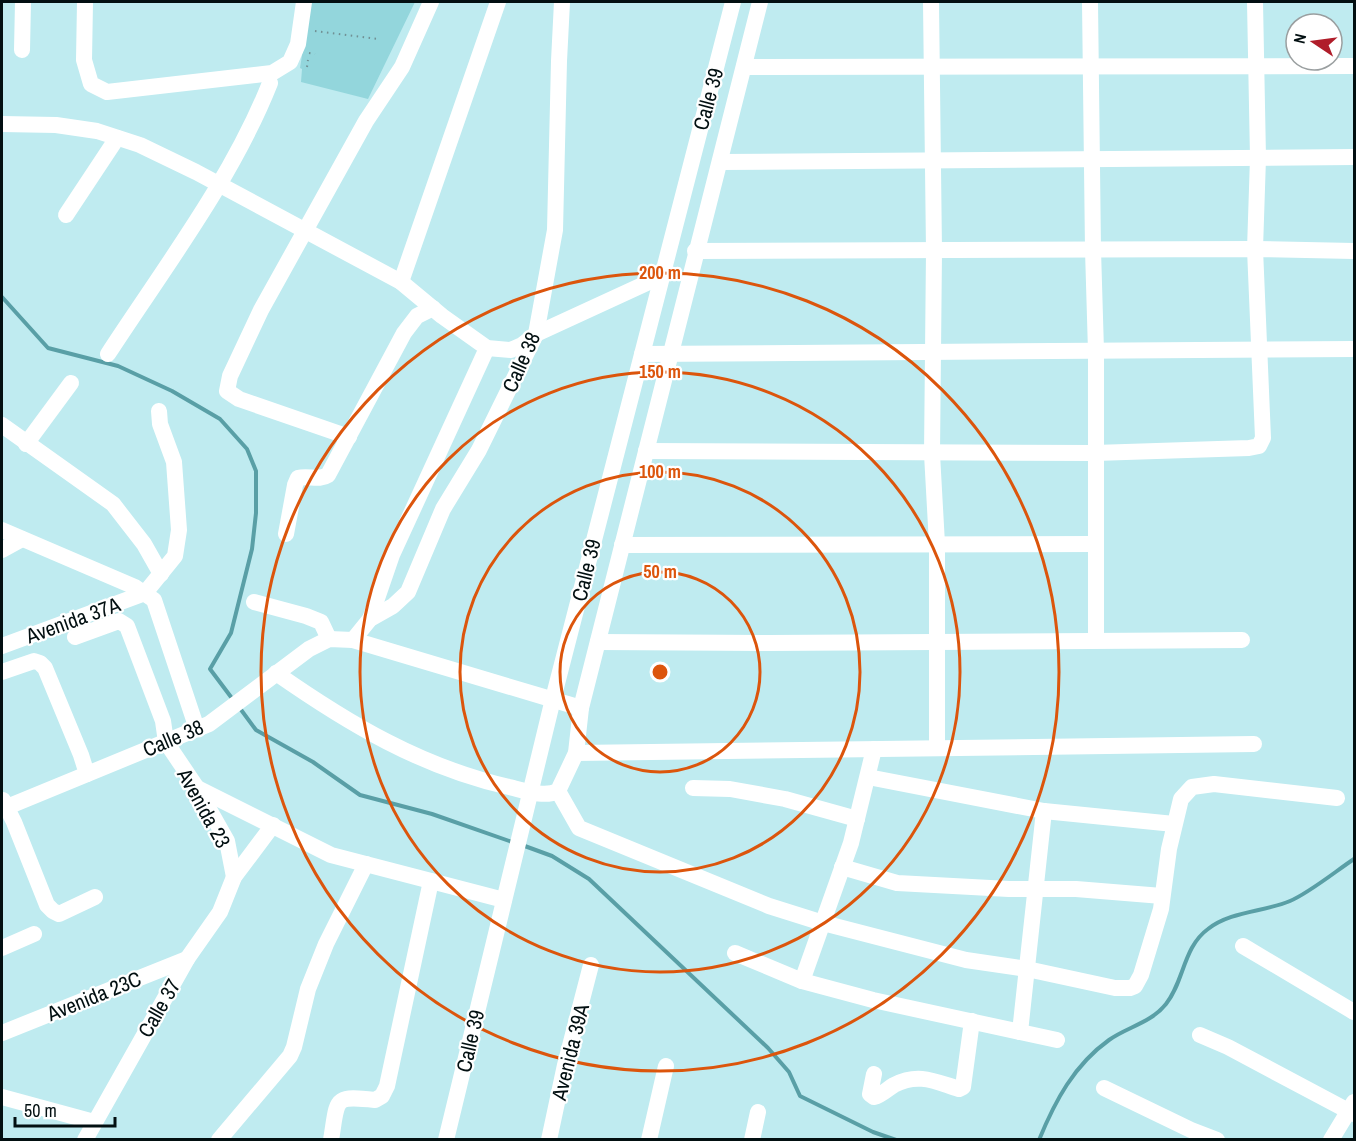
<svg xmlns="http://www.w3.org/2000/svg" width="1356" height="1141" font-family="'Archivo Narrow',sans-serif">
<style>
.green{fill:#93d6dc}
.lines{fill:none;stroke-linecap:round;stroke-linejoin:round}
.stream{stroke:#599fa6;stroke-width:4}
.path{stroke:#719094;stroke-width:2;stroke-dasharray:1.5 4.5;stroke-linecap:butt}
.minor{stroke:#fff;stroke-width:16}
.ring{fill:none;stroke:#dc550c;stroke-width:3}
.labels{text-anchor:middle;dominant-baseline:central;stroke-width:4.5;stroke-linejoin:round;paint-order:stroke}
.street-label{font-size:21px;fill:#020f11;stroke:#fff}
.centre{fill:#dc550c;stroke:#fff;stroke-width:3}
.ring-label{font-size:18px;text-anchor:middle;font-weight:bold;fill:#dc550c;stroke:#fff;stroke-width:4.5;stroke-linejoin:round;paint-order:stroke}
</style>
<rect width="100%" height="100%" fill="#bfebf0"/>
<!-- green -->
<polygon class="green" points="306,2 415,2 368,99 301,82 302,69 300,68 305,36"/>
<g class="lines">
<!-- stream -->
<g class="stream">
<polyline points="2,297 48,348 118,366 172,391 220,419 247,449 256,471 256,513 252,549 231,633 210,669 234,701"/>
<polyline points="239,707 256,730 313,762 360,795 432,814 515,843"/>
<polyline points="522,845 552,856 589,879 768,1048 789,1072 800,1096 873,1132 896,1140"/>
<path d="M1039,1140C1055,1101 1074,1065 1109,1040C1127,1027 1151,1023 1166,1004C1184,982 1183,947 1208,929C1231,911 1264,912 1290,901C1309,893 1336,871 1354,859"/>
</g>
<!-- path -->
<g class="path">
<polyline points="315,31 378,39"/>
<polyline points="309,53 315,54"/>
<polyline points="307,67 308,60"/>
</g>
<!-- minor -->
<g class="minor">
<polyline points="85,2 84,60 91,84 107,92 272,73 290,62 298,44 304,2"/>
<polyline points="931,2 934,251 932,454 937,544 937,747"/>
<polyline points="1090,2 1093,250 1096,351 1096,639"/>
<polyline points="22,50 23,2"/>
<polyline points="744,67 1354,66"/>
<polyline points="2,124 56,125 97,131 140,145 196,172 401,282 442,316 487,348 511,350 522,345 536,334 662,276"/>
<polyline points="720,162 1354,157"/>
<polyline points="66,215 117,138"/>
<polyline points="695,251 1255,249 1354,251"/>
<polyline points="401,282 498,2"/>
<path d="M108,354C164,268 232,179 270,83"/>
<polyline points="642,354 1354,349"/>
<polyline points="2,425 113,504 144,544 161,574"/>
<polyline points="349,437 239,399 227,391 230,376 261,310 366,121 402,67 431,2"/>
<polyline points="26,444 71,383"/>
<polyline points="646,451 1095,453 1249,448 1259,446 1263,438 1255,249 1258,158 1255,2"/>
<polyline points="2,530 135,587 154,600 197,729"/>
<path d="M286,534L295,485L298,478C308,475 319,481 328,475L404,333L417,316L433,308"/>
<polyline points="622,545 1095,544"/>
<polyline points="2,550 22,539"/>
<polyline points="254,602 306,616 321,622 329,639"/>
<polyline points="370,619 392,555 487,348"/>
<polyline points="75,637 119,621 127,626 163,721 166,742 197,788 227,841 234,877"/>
<polyline points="353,640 370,619 393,606 408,592 443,509 479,450 536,334 555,230 559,61 562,2"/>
<polyline points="598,642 768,643 1242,640"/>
<polyline points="2,646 145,593 175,556 179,530 174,462 160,424 159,411"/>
<polyline points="2,672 34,661 40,663 45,668 81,755 87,774"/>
<path d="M276,673C349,724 421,767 509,787C523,790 544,798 558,791L576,753L581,708"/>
<polyline points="576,753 1254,744"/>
<polyline points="868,777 1044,811 1174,824"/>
<polyline points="197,788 331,855 504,900"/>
<polyline points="693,788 730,789 785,799 857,819"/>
<polyline points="558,791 579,828 769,906 823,923 966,960 1027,969 1115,988 1130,988 1135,986 1141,975 1161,909 1169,849 1181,799 1192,787 1214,784 1337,798"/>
<polyline points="3,800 14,822 47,905 53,911 59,914 95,897"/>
<polyline points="2,809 209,724 309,649 329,639 353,640 581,708 760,2"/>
<polyline points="842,867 897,883 1009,889 1076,889 1162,896"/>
<polyline points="1243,946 1354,1012"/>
<polyline points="2,948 34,934"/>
<polyline points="735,953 802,981 873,1000 1057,1040"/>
<polyline points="802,981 851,843 874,749"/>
<polyline points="1020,1032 1044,811"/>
<polyline points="2,1033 187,959"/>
<polyline points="1200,1035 1228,1047 1354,1114"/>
<path d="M874,1074L870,1094L874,1097C882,1095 887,1089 894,1085C919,1072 936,1082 959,1089L963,1087L972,1021"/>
<polyline points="1104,1088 1191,1130 1217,1140"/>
<polyline points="2,1097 94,1122"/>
<polyline points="85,1140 187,959 220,912 234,877 273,825"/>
<polyline points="219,1140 290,1056 294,1047 308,989 326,944 366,864"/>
<path d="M331,1140C338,1099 332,1095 375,1100L382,1096L387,1086L431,881"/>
<polyline points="446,1140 553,699 733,2"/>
<polyline points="549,1140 565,1065 591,965"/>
<polyline points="649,1140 666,1066"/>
<polyline points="752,1140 758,1112"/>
<polyline points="1331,1140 1354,1102"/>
</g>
</g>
<!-- distance rings -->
<g class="ring">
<circle cx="660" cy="672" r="100"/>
<circle cx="660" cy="672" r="200"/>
<circle cx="660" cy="672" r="300"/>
<circle cx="660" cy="672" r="399"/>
</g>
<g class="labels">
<!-- street labels -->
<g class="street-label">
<text transform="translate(708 99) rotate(-75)">Calle 39</text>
<text transform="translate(521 362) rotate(-66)">Calle 38</text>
<text transform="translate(586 570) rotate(-76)">Calle 39</text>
<text transform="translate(73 620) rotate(-20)">Avenida 37A</text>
<text transform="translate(173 738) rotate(-23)">Calle 38</text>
<text transform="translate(204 808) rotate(61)">Avenida 23</text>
<text transform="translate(94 996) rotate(-22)">Avenida 23C</text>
<text transform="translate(159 1008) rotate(-60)">Calle 37</text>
<text transform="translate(470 1041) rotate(-77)">Calle 39</text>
<text transform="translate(570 1052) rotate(-76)">Avenida 39A</text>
</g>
</g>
<circle cx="660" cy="672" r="9" class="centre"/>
<g class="ring-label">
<text x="660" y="279">200 m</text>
<text x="660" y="378">150 m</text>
<text x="660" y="478">100 m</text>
<text x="660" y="578">50 m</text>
</g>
<!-- border -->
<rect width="1356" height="1141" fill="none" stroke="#020f11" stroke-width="6"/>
<!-- north arrow -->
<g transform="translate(1314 42) rotate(283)"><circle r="28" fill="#ffffff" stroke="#9a9fa0" stroke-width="1.5"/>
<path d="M0-4.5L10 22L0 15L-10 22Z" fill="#b01d2a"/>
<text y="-9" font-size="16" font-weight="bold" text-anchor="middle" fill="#020f11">N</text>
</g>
<!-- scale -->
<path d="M15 1117v9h100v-9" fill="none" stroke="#020f11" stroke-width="3"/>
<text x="24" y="1117" font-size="18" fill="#020f11" stroke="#ffffff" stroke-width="4.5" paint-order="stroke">50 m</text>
</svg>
